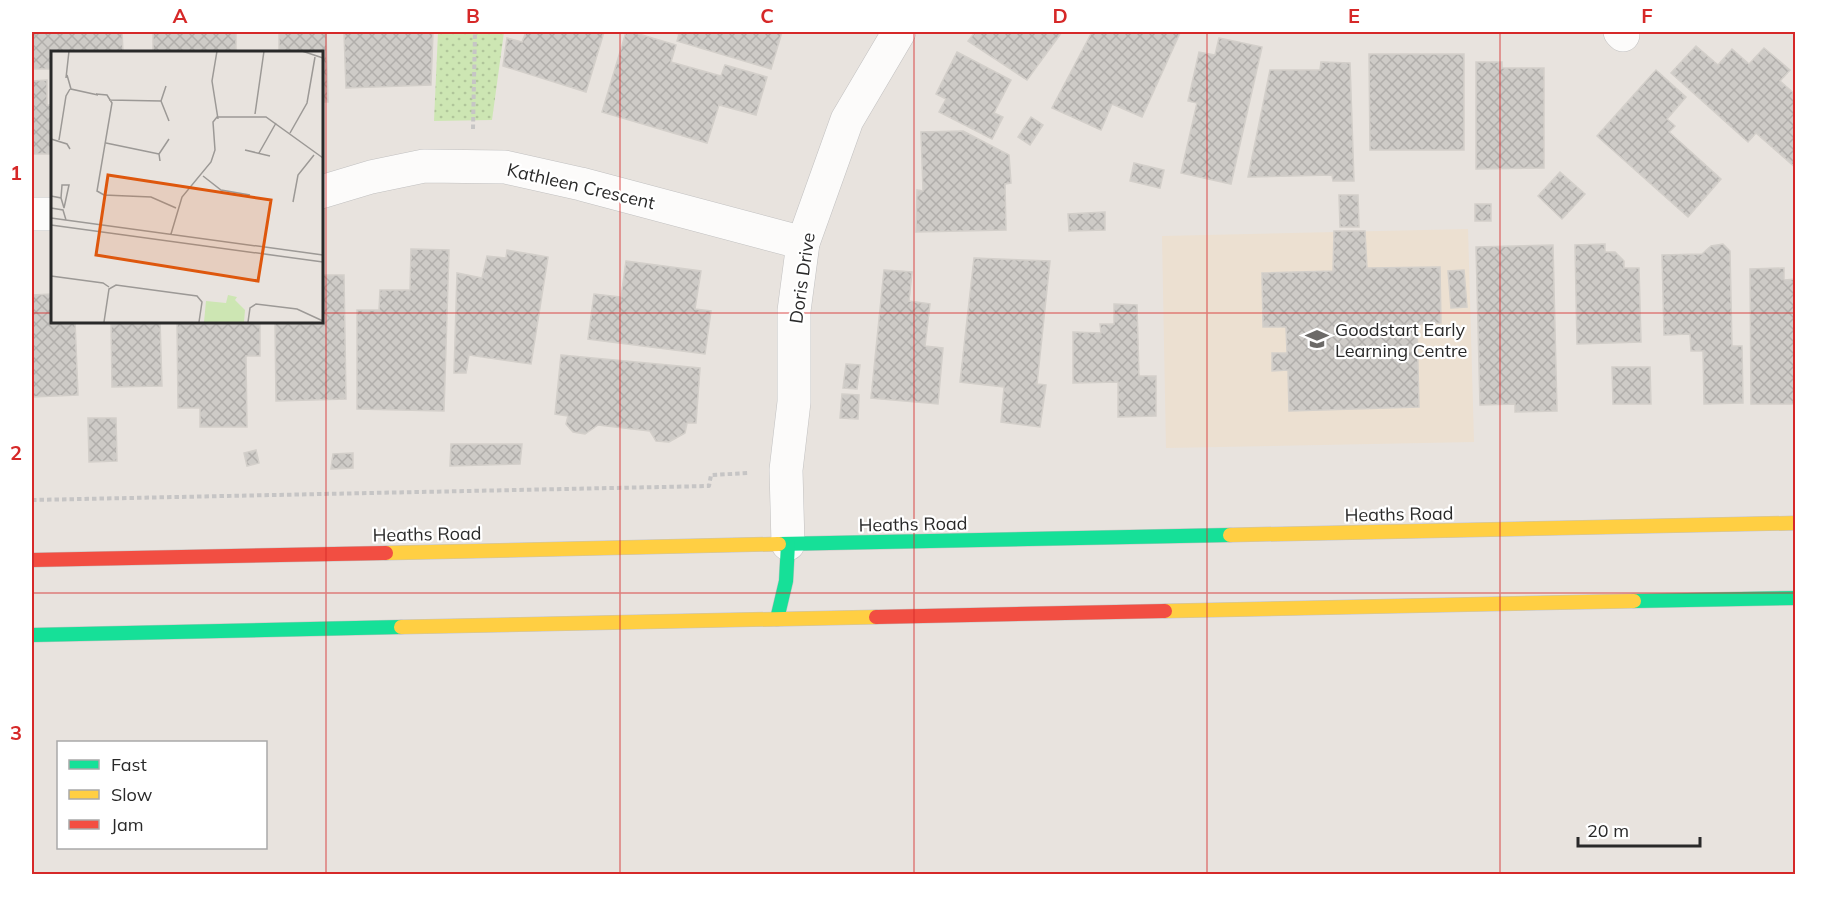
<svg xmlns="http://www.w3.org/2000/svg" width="1827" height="906" font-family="Mulish,sans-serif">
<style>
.education{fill:#ece0d1}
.grass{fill:url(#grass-dots)}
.building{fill:url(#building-cross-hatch);stroke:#d3cfca;stroke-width:1.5}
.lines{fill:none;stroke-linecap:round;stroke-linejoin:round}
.street-casing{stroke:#c1c0c0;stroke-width:34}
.fast-casing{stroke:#c4c2c0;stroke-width:15}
.slow-casing{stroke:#c4c2c0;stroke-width:15}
.jam-casing{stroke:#c4c2c0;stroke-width:15}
.path{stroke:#c6c5c5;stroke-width:4;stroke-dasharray:4.5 3;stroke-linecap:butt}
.street{stroke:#fcfbfa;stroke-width:33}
.fast{stroke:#16e098;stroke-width:14}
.slow{stroke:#ffcf43;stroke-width:14}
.jam{stroke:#f24e42;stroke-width:14}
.grid{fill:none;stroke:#d62828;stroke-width:1.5;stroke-opacity:0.55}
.labels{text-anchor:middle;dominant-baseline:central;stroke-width:4.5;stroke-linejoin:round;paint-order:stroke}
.street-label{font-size:18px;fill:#292929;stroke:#fff}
.poi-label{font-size:18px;fill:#292929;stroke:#fff;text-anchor:start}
.inset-road{fill:none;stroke:#9c9996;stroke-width:1.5}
.view{fill:#de570d;fill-opacity:0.15;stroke:#de570d;stroke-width:3}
.inset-edge{fill:none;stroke:#292929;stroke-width:3}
.neatline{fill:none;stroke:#d62828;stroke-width:2}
.grid-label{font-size:20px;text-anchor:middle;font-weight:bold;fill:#d62828}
</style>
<defs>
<pattern id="grass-dots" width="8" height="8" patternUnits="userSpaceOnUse" patternTransform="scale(1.5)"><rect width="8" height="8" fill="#cde6b3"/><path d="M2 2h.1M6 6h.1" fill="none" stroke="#b0c59a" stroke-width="1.8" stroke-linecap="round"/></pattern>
<pattern id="building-cross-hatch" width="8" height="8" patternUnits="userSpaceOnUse" patternTransform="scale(1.5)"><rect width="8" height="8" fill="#cecbc7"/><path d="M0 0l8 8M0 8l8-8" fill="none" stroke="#b1aeab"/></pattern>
</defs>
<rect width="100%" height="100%" fill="#e8e3de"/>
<!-- education -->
<polygon class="education" points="1468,229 1474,442 1166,448 1162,236"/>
<!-- grass -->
<polygon class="grass" points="438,32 504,32 492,120 434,121"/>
<!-- building -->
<g class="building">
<polygon points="32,32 122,32 123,52 52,52 52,69 32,69"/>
<rect x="153" y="32" width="83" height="20"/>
<polygon points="279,32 326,32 328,102 321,102 321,52 279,52"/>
<polygon points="344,32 433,32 431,85 346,88"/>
<polygon points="526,32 604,32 586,92 503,66 507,38 522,42"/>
<polygon points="626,32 632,32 676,45 671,62 721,76 725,65 767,77 756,115 719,105 707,143 602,112"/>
<polygon points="671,32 782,32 771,69 677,41 679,34"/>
<polygon points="975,32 1062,32 1027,80 968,41"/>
<polygon points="1092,32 1177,32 1180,33 1142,117 1112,104 1101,130 1052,108"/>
<polygon points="1219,38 1262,47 1231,184 1181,173 1197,103 1188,101 1199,52 1215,55"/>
<polygon points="1696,46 1718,65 1732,49 1749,64 1764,48 1790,70 1780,81 1796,95 1796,168 1756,133 1748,142 1671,73"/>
<polygon points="957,52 1011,80 994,113 1003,117 992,139 939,112 946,99 936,94"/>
<polygon points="1369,54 1464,54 1464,150 1370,150"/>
<polygon points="1321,62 1350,63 1354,181 1333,181 1332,175 1248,177 1270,70 1320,70"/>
<polygon points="1476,62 1502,62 1502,68 1544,68 1544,168 1476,169"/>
<polygon points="1656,70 1686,97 1667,119 1675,126 1669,132 1721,179 1688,217 1597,136"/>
<polygon points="47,80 47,105 52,105 52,154 32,154 32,81"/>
<polygon points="1031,117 1043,125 1030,145 1018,137"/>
<polygon points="963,131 1009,155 1011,183 1005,184 1006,230 916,232 917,190 923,191 921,132"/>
<polygon points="1134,163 1164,170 1160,188 1130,181"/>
<polygon points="1560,172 1585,194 1562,219 1538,196"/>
<polygon points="1339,195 1358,195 1359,227 1340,227"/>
<rect x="1475" y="204" width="16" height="17"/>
<polygon points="1105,212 1105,230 1069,231 1068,214"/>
<polygon points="1334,231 1365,231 1367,268 1440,267 1441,323 1417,324 1419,407 1289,411 1288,370 1272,371 1272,353 1287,353 1286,327 1263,327 1262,273 1333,271"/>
<polygon points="1605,244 1605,252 1615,252 1624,261 1624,268 1639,268 1641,342 1577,344 1575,245"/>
<polygon points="1723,244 1730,251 1732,346 1742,346 1743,403 1704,404 1703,351 1691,351 1690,334 1664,335 1662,255 1702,254 1711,246"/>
<polygon points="1553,245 1557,411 1515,412 1515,404 1480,405 1476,247"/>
<polygon points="411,249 449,250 444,411 357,409 357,310 379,310 380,290 410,290"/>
<polygon points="507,250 548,257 531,364 469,355 466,373 454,373 457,273 482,278 487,256 506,258"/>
<polygon points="974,258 1050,261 1037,384 1046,385 1040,427 1001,422 1004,387 960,382"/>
<polygon points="626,261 701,271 695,309 711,311 705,354 588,339 594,294 621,297"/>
<polygon points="1784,268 1784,280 1796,279 1796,404 1751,404 1750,269"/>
<polygon points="884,270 912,272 909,301 930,304 925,346 943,348 938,404 871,398"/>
<polygon points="1464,270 1467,307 1451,308 1448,271"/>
<polygon points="321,275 344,275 346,399 276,401 275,321 321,321"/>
<polygon points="52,294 52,321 75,321 78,395 32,397 32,295"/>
<polygon points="1114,304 1137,305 1139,376 1156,376 1156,416 1118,417 1118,382 1073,383 1073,332 1101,333 1100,324 1114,324"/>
<polygon points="111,321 160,321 162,386 112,387"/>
<polygon points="177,321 260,321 260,356 246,356 247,427 200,427 200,408 178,408"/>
<polygon points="561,355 700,368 696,423 687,423 685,433 669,442 656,441 650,431 598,425 585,434 573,432 566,424 568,416 555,414"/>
<polygon points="846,364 860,365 857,389 843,388"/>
<polygon points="1612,367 1650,367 1651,404 1613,404"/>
<polygon points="842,394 859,395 858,419 840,418"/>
<polygon points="88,418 116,418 117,461 89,462"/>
<polygon points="451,444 522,444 520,464 450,466"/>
<polygon points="256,450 259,463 247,466 244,453"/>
<polygon points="353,453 353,468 331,469 333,454"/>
</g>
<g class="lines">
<!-- street casing -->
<g class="street-casing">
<g id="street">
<polyline points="1620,32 1623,35"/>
<polyline points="321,192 371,177 424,166 505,167 581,184 803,243"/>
<polyline points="32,214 52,214"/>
<polyline points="788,544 786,470 794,402 794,311 803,243 847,120 899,32"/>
</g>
</g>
<!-- fast casing -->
<g class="fast-casing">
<g id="fast">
<polyline points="779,544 1230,535"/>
<polyline points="1634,601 1796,598"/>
<polyline points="777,619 786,581 788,544"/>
<polyline points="32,635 401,627"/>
</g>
</g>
<!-- slow casing -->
<g class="slow-casing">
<g id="slow">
<polyline points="1230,535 1796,523"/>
<polyline points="386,553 779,544"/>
<polyline points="1165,611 1634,601"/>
<polyline points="401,627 876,617"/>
</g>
</g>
<!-- jam casing -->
<g class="jam-casing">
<g id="jam">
<polyline points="32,560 386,553"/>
<polyline points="876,617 1165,611"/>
</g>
</g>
<!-- path -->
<g class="path">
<polyline points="473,129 475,32"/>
<polyline points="32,500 709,486 711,475 749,473"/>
</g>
<!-- street -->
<use href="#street" class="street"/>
<!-- fast -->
<use href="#fast" class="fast"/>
<!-- slow -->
<use href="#slow" class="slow"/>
<!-- jam -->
<use href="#jam" class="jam"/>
</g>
<!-- grid -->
<path class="grid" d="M326,32V874M620,32V874M914,32V874M1207,32V874M1500,32V874M32,313H52M321,313H1796M32,593H1796"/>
<!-- icons -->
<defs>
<g id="school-bare" transform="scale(1.8)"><path d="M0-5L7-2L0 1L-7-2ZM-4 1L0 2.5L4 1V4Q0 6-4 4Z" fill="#6c6a68" stroke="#fff" stroke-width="2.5" paint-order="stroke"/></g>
</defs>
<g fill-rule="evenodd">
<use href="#school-bare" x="1317" y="339"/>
</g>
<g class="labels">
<!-- street labels -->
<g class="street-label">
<text transform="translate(581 186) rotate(13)">Kathleen Crescent</text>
<text transform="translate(802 278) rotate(-82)">Doris Drive</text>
<text transform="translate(1399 514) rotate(-1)">Heaths Road</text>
<text transform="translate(913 524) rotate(-1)">Heaths Road</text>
<text transform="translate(427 534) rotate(-1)">Heaths Road</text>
</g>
<!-- poi labels -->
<g class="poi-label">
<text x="1335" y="329">Goodstart Early<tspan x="1335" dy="21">Learning Centre</tspan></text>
</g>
</g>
<!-- overview -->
<g transform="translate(51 51)">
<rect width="272" height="272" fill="#e8e3de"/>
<path d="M177,244L186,246L184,249L194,259L193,271H153L155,250L175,252Z" fill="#cde6b3"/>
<path class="inset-road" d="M166,0L161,30L167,68M251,0L272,7M16,24L20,38L47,44M15,27L18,0M115,35L110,50L118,70M45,43L56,44L61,52L46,140L53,144L100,146L125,157M58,49L110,50M204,63L213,0M239,82L256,52L264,6M0,88L16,93L19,98M8,89L15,45L19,38M55,92L108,103M194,99L219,105M208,102L225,72M109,110L108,103L118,88M152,125L170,139L199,144M0,145L10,147L13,157M10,147L11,134H18L13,157M242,151L247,124L263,104M0,157L12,159L15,169M0,167L272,204M0,174L272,211M120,183L131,146L160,111L164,99L162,71L166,66H215L272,107M0,225L52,232L58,236M53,271L58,238L65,234L146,245L151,251L148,271M197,271L199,257L205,253L246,258L272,270"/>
<path class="view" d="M57,124L220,149L207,230L45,204Z"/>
<rect width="272" height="272" class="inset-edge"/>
</g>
<!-- border -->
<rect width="1827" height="906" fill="none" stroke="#ffffff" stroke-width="66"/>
<!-- legend -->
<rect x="57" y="741" width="210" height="108" fill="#ffffff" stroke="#a9a9a9" stroke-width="1.5"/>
<rect x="69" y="760" width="30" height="9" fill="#16e098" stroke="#a9a9a9" stroke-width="1.5"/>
<text x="111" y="771" font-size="18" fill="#292929">Fast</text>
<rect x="69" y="790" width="30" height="9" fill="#ffcf43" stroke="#a9a9a9" stroke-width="1.5"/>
<text x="111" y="801" font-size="18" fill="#292929">Slow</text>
<rect x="69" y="820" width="30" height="9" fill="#f24e42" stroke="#a9a9a9" stroke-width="1.5"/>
<text x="111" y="831" font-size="18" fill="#292929">Jam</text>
<!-- scale -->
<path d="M1578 837v9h122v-9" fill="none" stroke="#292929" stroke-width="3"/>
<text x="1587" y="837" font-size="18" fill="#292929" stroke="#ffffff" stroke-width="4.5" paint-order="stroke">20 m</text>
<rect x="33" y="33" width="1761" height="840" class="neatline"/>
<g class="grid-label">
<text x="180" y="23">A</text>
<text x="473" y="23">B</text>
<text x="767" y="23">C</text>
<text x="1060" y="23">D</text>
<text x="1354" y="23">E</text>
<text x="1647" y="23">F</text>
<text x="16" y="180">1</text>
<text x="16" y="460">2</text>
<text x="16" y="740">3</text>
</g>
</svg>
